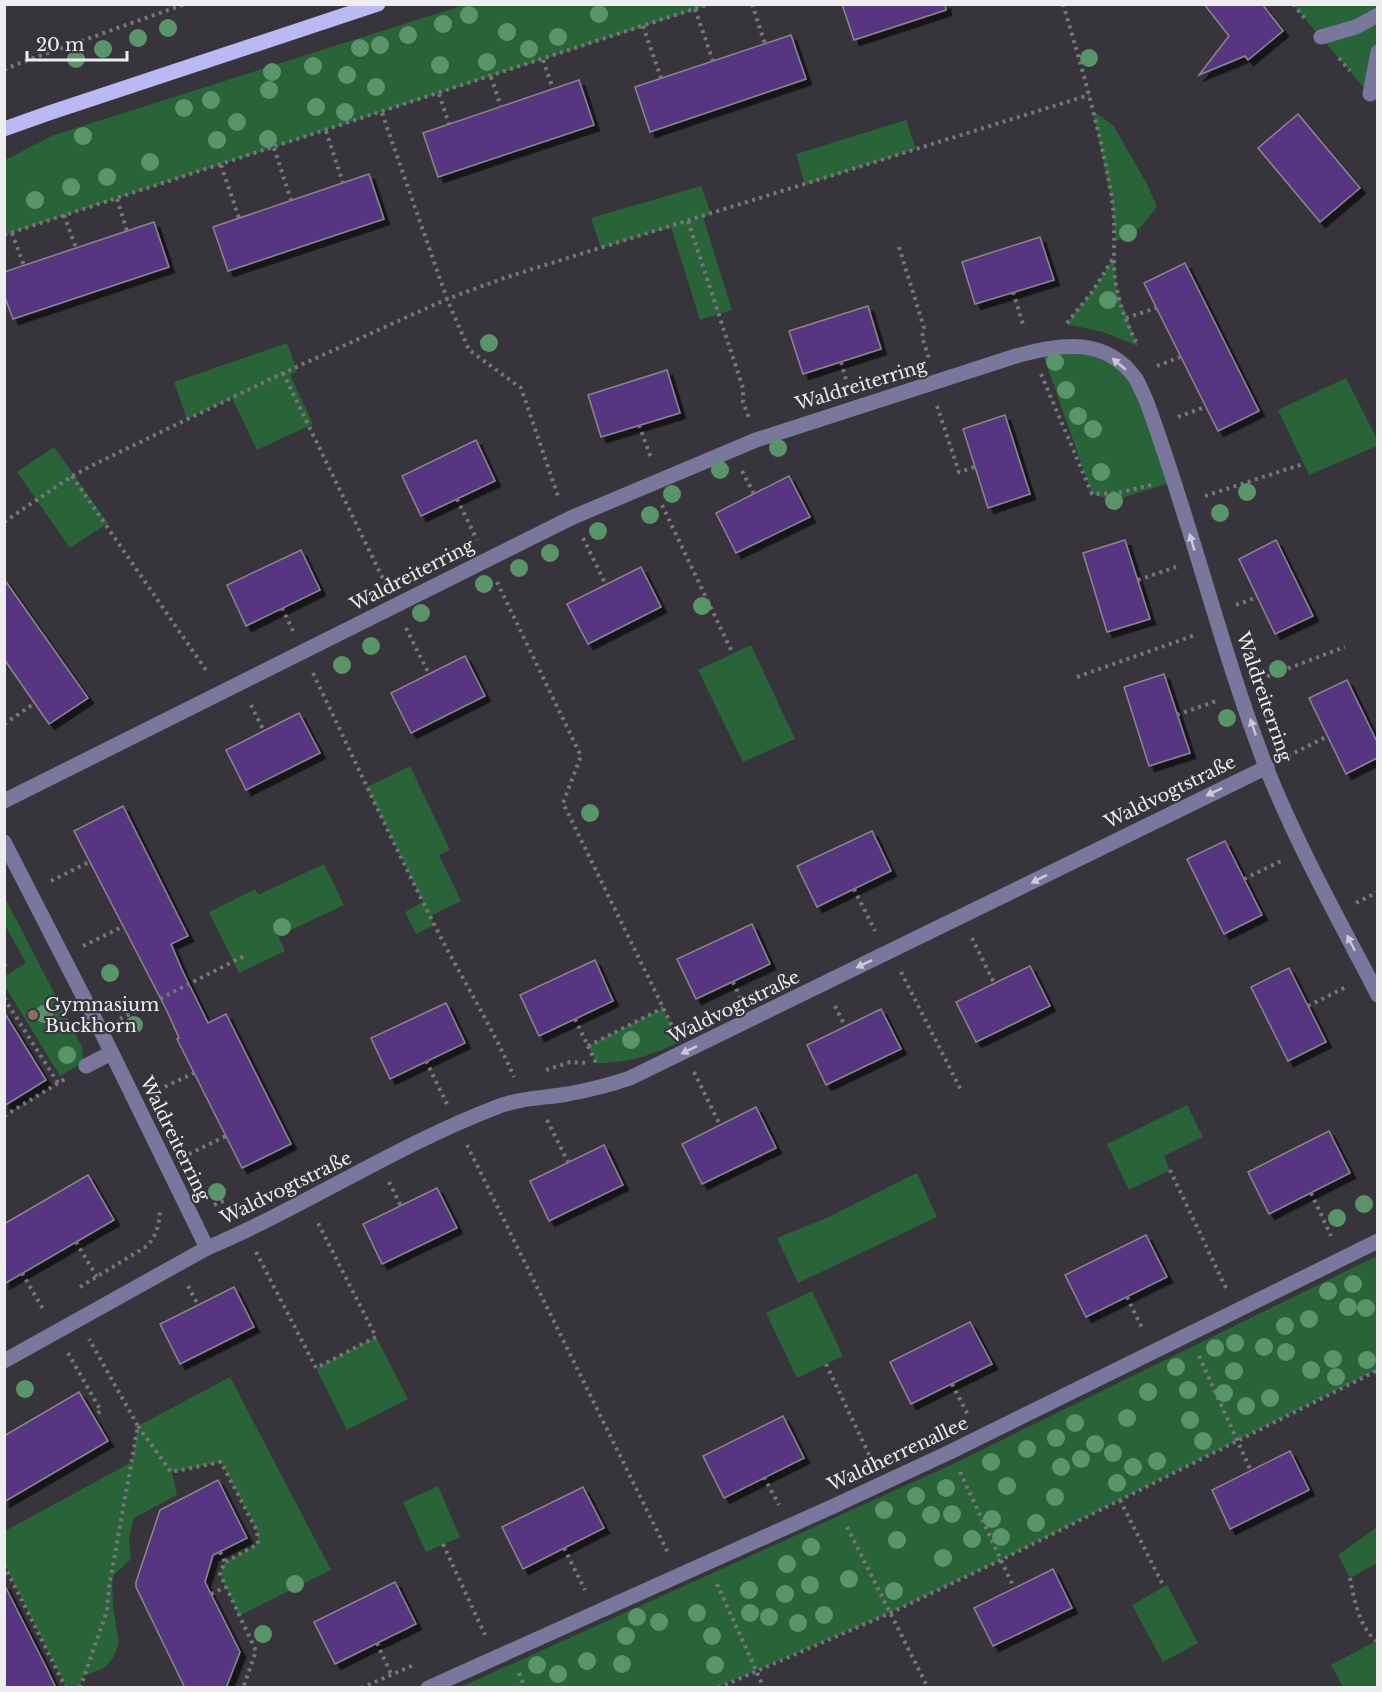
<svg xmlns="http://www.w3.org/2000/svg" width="1382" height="1692" font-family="'Libre Baskerville',serif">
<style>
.green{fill:#286438}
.building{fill:#563681;stroke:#89878d;stroke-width:1.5;filter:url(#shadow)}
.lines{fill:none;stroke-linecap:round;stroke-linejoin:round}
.path{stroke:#78767b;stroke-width:4;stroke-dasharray:3 4.5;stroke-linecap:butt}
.minor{stroke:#79779b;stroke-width:15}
.major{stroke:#bbb9f4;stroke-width:15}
.tree{fill:#5a9469}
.oneway{fill:#cbcad6}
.education-dot{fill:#8d6e63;stroke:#37353b;stroke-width:2}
.labels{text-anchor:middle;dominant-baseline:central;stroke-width:4.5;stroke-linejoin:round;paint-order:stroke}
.street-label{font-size:18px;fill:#eeedf0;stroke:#37353b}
.poi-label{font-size:18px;fill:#eeedf0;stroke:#37353b;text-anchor:start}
</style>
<defs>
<filter id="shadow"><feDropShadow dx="5.5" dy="5.5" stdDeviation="0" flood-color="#0009"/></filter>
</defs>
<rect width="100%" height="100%" fill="#37353b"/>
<!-- green -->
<g class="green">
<polygon points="464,5 709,5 5,235 5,160 54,135"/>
<polygon points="1293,5 1377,5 1377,103 1295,7"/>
<polygon points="1093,111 1113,125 1147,184 1157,207 1140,228 1116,241 1112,201"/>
<polygon points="906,120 916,149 805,185 796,154"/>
<polygon points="701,186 711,214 703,217 732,310 700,320 671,227 601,248 591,218"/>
<polygon points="1114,257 1117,291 1138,346 1103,332 1066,324 1092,292"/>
<polygon points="287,343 297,371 290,375 313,424 257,450 232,398 187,419 174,382"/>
<polygon points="1041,349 1089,349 1135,379 1173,482 1125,497 1109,499 1092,494"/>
<polygon points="1346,378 1377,439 1377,446 1309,475 1278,410"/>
<polygon points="54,447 108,523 70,548 17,472"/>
<polygon points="751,645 795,739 743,762 698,670"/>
<polygon points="410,766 450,850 439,855 461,901 430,916 434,925 416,934 405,912 423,902 367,787"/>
<polygon points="324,864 344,905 278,936 285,951 239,973 209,912 255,889 258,895"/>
<polygon points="4,896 82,1047 84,1062 60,1076 5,986 5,976 26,963 5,925"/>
<path d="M663,1008L679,1042C650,1056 629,1063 596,1063L588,1046Z"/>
<polygon points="1187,1105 1203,1137 1164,1156 1170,1170 1129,1190 1107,1144"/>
<polygon points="917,1173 937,1217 798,1283 777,1238 829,1217"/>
<polygon points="1377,1256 1377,1370 1001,1560 890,1613 718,1687 461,1687 951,1465"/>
<polygon points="812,1291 843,1356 797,1378 766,1313"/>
<polygon points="376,1337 408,1399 347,1430 316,1368"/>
<polygon points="230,1377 331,1570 239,1616 220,1574 225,1562 258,1544 257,1530 221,1462 172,1472 177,1495 134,1518 129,1539 131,1559 112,1577 113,1606 119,1643 113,1658 104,1668 82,1677 80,1687 66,1687 5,1565 5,1531 132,1462 138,1426"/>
<polygon points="438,1486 460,1537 426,1552 403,1502"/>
<polygon points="1377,1527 1377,1563 1350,1578 1338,1555"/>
<polygon points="1167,1585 1198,1643 1163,1662 1132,1605"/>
<polygon points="1376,1641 1377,1687 1343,1687 1331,1665"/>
</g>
<!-- building -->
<g class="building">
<polygon points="842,4 945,4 946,10 854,40"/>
<polygon points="1204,4 1262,4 1283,31 1248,60 1245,56 1199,75 1229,36"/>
<polygon points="791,35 806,79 650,132 635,87"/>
<polygon points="579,80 594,125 438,177 423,133"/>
<polygon points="1298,114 1360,188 1320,222 1258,148"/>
<polygon points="369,174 384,219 228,271 213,227"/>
<polygon points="154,222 169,267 13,319 4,295 4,272"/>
<polygon points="1040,237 1054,280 975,304 962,262"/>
<polygon points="1185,263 1259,411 1218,431 1144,283"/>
<polygon points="868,306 881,349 803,374 789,331"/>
<polygon points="667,370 680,413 601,437 588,395"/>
<polygon points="1005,415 1030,494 988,508 963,429"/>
<polygon points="476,440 495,481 421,516 402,476"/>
<polygon points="789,476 810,517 736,553 716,513"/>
<polygon points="1125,540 1150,619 1107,632 1083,553"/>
<polygon points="1276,540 1313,616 1275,634 1239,559"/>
<polygon points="301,550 320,590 246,626 227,585"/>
<polygon points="641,567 661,607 588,644 567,604"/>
<polygon points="4,579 88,698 49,724 4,659"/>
<polygon points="465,656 485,696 411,733 391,693"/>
<polygon points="1164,674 1190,753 1149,766 1124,687"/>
<polygon points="1347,680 1377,742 1377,758 1346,774 1309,698"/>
<polygon points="299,713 320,753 246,790 226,750"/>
<polygon points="123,806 188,936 171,944 183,972 208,1023 226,1014 291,1144 242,1168 177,1039 179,1038 167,1011 74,831"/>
<polygon points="872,831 891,871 817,907 797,866"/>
<polygon points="1225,841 1262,915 1224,934 1187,859"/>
<polygon points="752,924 770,964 696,999 677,959"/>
<polygon points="595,960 613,1001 539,1036 520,995"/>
<polygon points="1030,966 1050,1006 976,1042 956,1002"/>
<polygon points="1289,968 1326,1042 1288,1061 1251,987"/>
<polygon points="446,1003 465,1043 390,1079 371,1038"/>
<polygon points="881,1009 901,1049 826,1085 807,1045"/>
<polygon points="4,1012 46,1080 4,1106"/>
<polygon points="756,1107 776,1148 702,1184 682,1144"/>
<polygon points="1329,1131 1350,1173 1269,1214 1248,1172"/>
<polygon points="604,1145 623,1185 549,1221 530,1181"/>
<polygon points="88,1175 114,1220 4,1284 4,1224"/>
<polygon points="437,1188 457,1228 382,1264 363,1224"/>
<polygon points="1146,1235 1167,1277 1086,1317 1065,1275"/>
<polygon points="234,1287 254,1327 180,1364 160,1324"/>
<polygon points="970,1322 992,1364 911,1404 890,1362"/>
<polygon points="79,1392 108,1441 4,1502 4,1436"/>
<polygon points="783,1416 804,1458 724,1498 703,1456"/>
<polygon points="1290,1451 1309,1490 1230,1529 1212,1490"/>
<polygon points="218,1480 247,1538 213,1555 205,1582 240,1652 226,1688 185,1688 136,1587 136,1582 160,1510"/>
<polygon points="583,1487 604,1528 523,1569 502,1527"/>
<polygon points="1053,1569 1072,1608 993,1646 974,1608"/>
<polygon points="395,1582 416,1624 335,1664 314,1622"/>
<polygon points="4,1584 46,1667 56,1688 4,1688"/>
</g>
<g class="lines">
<!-- path -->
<g class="path">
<polyline points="752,4 765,44"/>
<path d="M1063,4C1082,68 1101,133 1112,199C1115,219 1114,238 1114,258C1113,286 1123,317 1136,342"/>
<polyline points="1293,4 1307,21"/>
<polyline points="695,9 713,61"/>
<polyline points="643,26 661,78"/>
<polyline points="1339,58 1350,71"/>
<polyline points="543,60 553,89"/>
<polyline points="4,70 17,64 185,4"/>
<polyline points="491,77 501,107"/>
<polyline points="439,94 449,124"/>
<polyline points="382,113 447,299 469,350 521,388 559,499"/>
<polyline points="326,131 343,183"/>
<polyline points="274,148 291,200"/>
<polyline points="221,165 239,218"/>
<polyline points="117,199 127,231"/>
<polyline points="64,215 76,248"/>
<polyline points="688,221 743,388 743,402 749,418"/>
<polyline points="12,233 24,266"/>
<polyline points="4,235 709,4"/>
<polyline points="899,247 924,328 922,337 929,358"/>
<polyline points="1013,292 1024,328"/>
<polyline points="1126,318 1156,308"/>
<polyline points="1067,323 1092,292 1114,257"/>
<polyline points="841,362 848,387"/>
<polyline points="1157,366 1180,357"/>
<polyline points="283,373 385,583"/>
<polyline points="1041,374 1092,494 1118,493 1151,485"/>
<polyline points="937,406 959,472 975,467"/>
<polyline points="1178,417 1205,407"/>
<polyline points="639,425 651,458"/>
<polyline points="742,471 754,494"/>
<polyline points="72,476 208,673"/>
<polyline points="1205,496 1303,464"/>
<polyline points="457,499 477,540"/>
<polyline points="662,505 733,654"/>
<polyline points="4,522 72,476 97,463 283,373 447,299 507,277 1089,95"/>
<polyline points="583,538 606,585"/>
<polyline points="1138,580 1176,567"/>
<polyline points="497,582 581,756 563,803 674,1030"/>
<polyline points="1236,605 1257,597"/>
<polyline points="282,608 293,631"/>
<polyline points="406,628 429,674"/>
<polyline points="4,661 5,660"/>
<path d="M313,673C353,757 392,841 434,924C460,976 491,1024 514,1077"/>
<polyline points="1077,677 1195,635"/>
<polyline points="1260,679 1345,647"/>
<polyline points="251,705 264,731"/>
<polyline points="1177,715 1216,701"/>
<polyline points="4,724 35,703"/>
<polyline points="1288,756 1328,736"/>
<polyline points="1244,879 1283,860"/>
<polyline points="51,881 89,862"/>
<polyline points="854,889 875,931"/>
<polyline points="1356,903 1378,892"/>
<polyline points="972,938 994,983"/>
<polyline points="83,946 122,927"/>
<polyline points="4,964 6,967 4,968"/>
<polyline points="901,972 962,1092"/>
<polyline points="733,982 740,997"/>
<polyline points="4,998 58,1083"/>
<polyline points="835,1006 845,1026"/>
<polyline points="1308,1006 1346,987"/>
<polyline points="120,1019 244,956"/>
<polyline points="575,1019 596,1063"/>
<polyline points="588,1046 663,1008"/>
<polyline points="426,1061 447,1104"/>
<polyline points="546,1070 570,1062 588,1063"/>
<polyline points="694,1072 720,1125"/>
<polyline points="158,1090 194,1073"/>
<polyline points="4,1116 65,1079"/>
<polyline points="547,1120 568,1162"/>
<polyline points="467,1145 668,1553"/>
<polyline points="189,1154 226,1136"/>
<polyline points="1170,1170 1226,1288"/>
<polyline points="389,1182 401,1206"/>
<polyline points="1311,1193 1331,1236"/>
<polyline points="214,1205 228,1199"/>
<polyline points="76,1242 97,1277"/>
<polyline points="256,1252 316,1368 376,1337 317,1221"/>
<polyline points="22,1273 43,1309"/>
<polyline points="188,1286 198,1305"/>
<path d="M80,1287L147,1246C157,1235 159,1225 160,1210"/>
<polyline points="1127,1297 1143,1330"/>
<polyline points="68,1353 101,1411 93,1416"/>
<polyline points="1199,1356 1251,1471"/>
<polyline points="826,1364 872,1461"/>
<polyline points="952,1384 968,1415"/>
<polyline points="138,1426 171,1472 221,1462 257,1531 258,1544 225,1562 220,1574 256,1651 243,1688"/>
<polyline points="960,1472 1014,1588"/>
<polyline points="764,1477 779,1505"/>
<polyline points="1120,1500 1164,1587"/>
<polyline points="847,1527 928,1688"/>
<polyline points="443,1544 485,1635"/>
<polyline points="564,1548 585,1590"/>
<polyline points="220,1552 225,1562"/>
<polyline points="4,1565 66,1688"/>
<path d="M1350,1578C1354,1599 1359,1626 1376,1641"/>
<polyline points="717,1584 764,1688"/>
<polyline points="211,1594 226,1587"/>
<polyline points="377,1643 391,1674"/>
<polyline points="519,1673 525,1688"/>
<polyline points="80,1688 107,1611 109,1587 138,1426 89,1339"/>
<polyline points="361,1688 416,1664"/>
<polyline points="718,1688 890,1613 1001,1560 1378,1370"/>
</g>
<!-- minor -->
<g class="minor">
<polyline points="1321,37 1356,27 1378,15"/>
<polyline points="1370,94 1378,52"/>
<path d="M4,801L573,517L756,440L1016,356C1059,344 1106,336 1136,379C1140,386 1143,394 1146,400C1191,521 1220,647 1266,767C1297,845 1339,920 1378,995"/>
<polyline points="4,842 100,1029 207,1248 4,1361"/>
<polyline points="86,1066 111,1053"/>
<path d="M207,1248C306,1206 397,1145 497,1107C520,1098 544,1098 568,1094C589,1090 610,1085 630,1078L1267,767"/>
<polyline points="428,1688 836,1505 950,1452 1378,1241"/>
</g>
<!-- major -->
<polyline class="major" points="4,129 49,113 378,4"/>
</g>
<!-- trees -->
<g class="tree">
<circle cx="599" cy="14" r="9"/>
<circle cx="469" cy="15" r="9"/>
<circle cx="443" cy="24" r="9"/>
<circle cx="168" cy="28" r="9"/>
<circle cx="507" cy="32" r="9"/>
<circle cx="408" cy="35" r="9"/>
<circle cx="558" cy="37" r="9"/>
<circle cx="138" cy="38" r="9"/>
<circle cx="380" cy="45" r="9"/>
<circle cx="360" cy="48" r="9"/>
<circle cx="103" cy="49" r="9"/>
<circle cx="529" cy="49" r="9"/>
<circle cx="1089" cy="58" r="9"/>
<circle cx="76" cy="59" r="9"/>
<circle cx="487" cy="62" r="9"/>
<circle cx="440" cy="65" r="9"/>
<circle cx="313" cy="66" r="9"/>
<circle cx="272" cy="72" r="9"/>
<circle cx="347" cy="75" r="9"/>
<circle cx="376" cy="87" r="9"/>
<circle cx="269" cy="90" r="9"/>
<circle cx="211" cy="100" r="9"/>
<circle cx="316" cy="107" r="9"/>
<circle cx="184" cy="108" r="9"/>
<circle cx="345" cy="112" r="9"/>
<circle cx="237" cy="122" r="9"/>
<circle cx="83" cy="136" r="9"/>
<circle cx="268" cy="139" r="9"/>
<circle cx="217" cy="140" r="9"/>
<circle cx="150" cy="162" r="9"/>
<circle cx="107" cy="177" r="9"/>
<circle cx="71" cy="187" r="9"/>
<circle cx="35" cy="200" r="9"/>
<circle cx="1128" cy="233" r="9"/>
<circle cx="1108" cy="300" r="9"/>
<circle cx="489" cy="343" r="9"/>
<circle cx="1055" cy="362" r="9"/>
<circle cx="1066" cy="390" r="9"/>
<circle cx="1078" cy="416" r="9"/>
<circle cx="1093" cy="429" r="9"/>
<circle cx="778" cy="448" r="9"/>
<circle cx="720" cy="470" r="9"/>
<circle cx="1101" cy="472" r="9"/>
<circle cx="1247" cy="492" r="9"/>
<circle cx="672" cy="494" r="9"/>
<circle cx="1114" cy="501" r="9"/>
<circle cx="1220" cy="513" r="9"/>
<circle cx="650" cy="515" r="9"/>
<circle cx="598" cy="531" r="9"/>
<circle cx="550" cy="553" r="9"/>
<circle cx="519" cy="568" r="9"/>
<circle cx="484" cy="584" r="9"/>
<circle cx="702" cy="606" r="9"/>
<circle cx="421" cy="613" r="9"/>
<circle cx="371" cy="646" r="9"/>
<circle cx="342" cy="665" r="9"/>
<circle cx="1278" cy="669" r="9"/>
<circle cx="1227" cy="718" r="9"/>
<circle cx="590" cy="813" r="9"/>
<circle cx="282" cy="927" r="9"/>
<circle cx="110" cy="973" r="9"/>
<circle cx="44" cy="1014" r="9"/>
<circle cx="134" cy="1025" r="9"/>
<circle cx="631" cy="1040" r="9"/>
<circle cx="67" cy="1055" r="9"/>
<circle cx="217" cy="1192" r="9"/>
<circle cx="1364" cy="1204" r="9"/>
<circle cx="1337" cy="1218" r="9"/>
<circle cx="1353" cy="1284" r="9"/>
<circle cx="1328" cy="1291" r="9"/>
<circle cx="1348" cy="1307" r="9"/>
<circle cx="1366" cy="1308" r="9"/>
<circle cx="1309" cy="1319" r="9"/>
<circle cx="1285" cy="1326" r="9"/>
<circle cx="1235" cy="1343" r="9"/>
<circle cx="1264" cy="1347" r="9"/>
<circle cx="1215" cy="1348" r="9"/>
<circle cx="1286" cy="1352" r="9"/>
<circle cx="1333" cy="1359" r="9"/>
<circle cx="1367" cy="1360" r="9"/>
<circle cx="1176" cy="1367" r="9"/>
<circle cx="1311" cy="1370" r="9"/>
<circle cx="1234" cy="1371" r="9"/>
<circle cx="1336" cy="1377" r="9"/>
<circle cx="25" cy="1389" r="9"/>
<circle cx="1188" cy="1390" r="9"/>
<circle cx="1148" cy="1392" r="9"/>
<circle cx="1224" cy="1393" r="9"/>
<circle cx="1270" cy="1398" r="9"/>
<circle cx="1246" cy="1406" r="9"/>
<circle cx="1127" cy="1418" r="9"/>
<circle cx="1190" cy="1420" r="9"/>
<circle cx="1075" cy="1423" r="9"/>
<circle cx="1056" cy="1438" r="9"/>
<circle cx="1203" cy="1441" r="9"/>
<circle cx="1095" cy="1444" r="9"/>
<circle cx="1027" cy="1449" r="9"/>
<circle cx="1113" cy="1453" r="9"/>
<circle cx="1081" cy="1459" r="9"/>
<circle cx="1157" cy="1461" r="9"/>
<circle cx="991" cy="1462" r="9"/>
<circle cx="1061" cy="1467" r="9"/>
<circle cx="1133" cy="1467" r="9"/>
<circle cx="1117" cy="1483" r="9"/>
<circle cx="1007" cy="1486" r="9"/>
<circle cx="946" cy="1488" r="9"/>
<circle cx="916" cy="1496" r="9"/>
<circle cx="1055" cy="1497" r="9"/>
<circle cx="884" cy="1510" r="9"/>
<circle cx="952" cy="1514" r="9"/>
<circle cx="931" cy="1515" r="9"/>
<circle cx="992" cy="1519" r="9"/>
<circle cx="1036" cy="1523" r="9"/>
<circle cx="1001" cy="1537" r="9"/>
<circle cx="972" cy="1539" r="9"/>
<circle cx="897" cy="1540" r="9"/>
<circle cx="811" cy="1547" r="9"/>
<circle cx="943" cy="1558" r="9"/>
<circle cx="787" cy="1564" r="9"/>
<circle cx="849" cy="1579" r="9"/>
<circle cx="295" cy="1584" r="9"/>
<circle cx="810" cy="1585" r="9"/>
<circle cx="749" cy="1590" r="9"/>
<circle cx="894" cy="1591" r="9"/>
<circle cx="785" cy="1594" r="9"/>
<circle cx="697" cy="1613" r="9"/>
<circle cx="750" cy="1613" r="9"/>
<circle cx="824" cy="1615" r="9"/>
<circle cx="637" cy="1617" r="9"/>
<circle cx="769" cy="1617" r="9"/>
<circle cx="659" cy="1622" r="9"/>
<circle cx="798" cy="1623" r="9"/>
<circle cx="263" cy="1634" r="9"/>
<circle cx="626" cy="1636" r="9"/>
<circle cx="712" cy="1636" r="9"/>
<circle cx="587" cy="1661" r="9"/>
<circle cx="622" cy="1664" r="9"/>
<circle cx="537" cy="1665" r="9"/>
<circle cx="715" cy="1665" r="9"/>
<circle cx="558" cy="1674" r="9"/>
</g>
<!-- one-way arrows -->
<defs><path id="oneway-solid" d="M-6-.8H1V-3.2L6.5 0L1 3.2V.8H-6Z" transform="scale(1.5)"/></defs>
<g class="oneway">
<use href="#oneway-solid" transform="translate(1119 364) rotate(-140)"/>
<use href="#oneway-solid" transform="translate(1192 542) rotate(-107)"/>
<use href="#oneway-solid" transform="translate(1253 727) rotate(-109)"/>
<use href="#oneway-solid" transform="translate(1214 792) rotate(154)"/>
<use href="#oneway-solid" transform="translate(1039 879) rotate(153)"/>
<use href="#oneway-solid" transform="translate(1351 943) rotate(-117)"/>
<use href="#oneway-solid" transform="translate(864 964) rotate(154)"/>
<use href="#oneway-solid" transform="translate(689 1050) rotate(154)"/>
</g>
<!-- markers -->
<circle class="education-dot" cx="33" cy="1015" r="6"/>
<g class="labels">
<!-- street labels -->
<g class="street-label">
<text transform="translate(861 385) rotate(-17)">Waldreiterring</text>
<text transform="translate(412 575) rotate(-27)">Waldreiterring</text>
<text transform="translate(1264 697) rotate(71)">Waldreiterring</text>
<text transform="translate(1170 792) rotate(-26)">Waldvogtstraße</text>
<text transform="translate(734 1007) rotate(-26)">Waldvogtstraße</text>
<text transform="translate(175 1139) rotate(64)">Waldreiterring</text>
<text transform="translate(286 1188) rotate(-26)">Waldvogtstraße</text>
<text transform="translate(898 1454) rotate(-25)">Waldherrenallee</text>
</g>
<!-- poi labels -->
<g class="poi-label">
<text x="45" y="1005">Gymnasium<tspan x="45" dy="21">Buckhorn</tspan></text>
</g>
</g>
<!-- border -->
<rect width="1382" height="1692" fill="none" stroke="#eeedf0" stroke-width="12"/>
<!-- scale -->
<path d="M27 51v9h100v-9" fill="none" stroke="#eeedf0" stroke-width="3"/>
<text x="36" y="51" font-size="18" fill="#eeedf0" stroke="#37353b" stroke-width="4.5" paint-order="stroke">20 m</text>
</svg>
